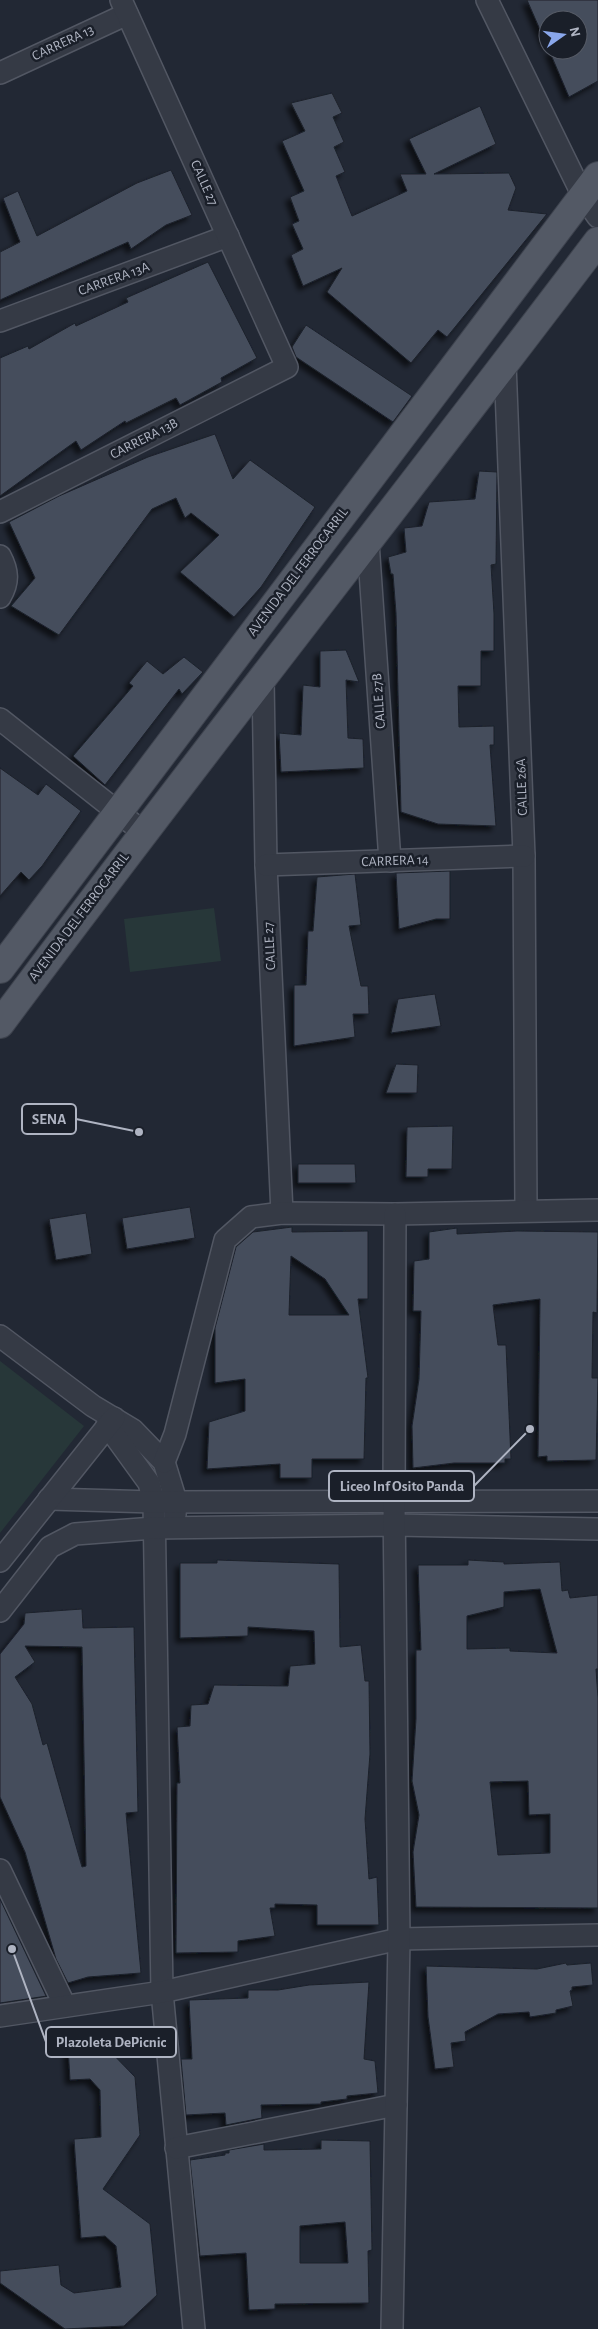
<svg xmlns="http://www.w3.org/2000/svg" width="598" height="2329" font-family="'Alegreya Sans',sans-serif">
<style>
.green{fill:#273739}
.building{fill:#454d5c;stroke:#1c212b;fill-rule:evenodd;filter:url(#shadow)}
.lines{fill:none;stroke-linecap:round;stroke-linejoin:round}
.minor-casing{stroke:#525763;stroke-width:24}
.primary-casing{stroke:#3e434e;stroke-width:30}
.minor{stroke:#353a45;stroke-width:21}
.primary{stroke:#535965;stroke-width:28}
.labels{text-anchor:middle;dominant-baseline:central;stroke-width:5;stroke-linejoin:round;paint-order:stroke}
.street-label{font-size:14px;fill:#afb4c2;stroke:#1a1f29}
.leader{fill:none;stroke:#afb4c2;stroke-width:2}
.callout-dot{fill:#afb4c2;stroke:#1a1f29;stroke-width:2}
.callout{fill:#1a1f29;stroke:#afb4c2;stroke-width:2}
.callout-label{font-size:15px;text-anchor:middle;font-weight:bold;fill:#afb4c2}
</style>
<defs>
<filter id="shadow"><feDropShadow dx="-4.5" dy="4.5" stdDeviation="2.5" flood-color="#0009"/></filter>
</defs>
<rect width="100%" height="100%" fill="#222834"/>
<!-- green -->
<g class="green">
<polygon points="214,908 221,961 130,972 124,919"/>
<polygon points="0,1361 84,1426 0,1533"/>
</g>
<!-- building -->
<g class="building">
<polygon points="527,0 598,0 598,81 569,97 549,50 578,50 578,20 548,20 548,48"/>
<polygon points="332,93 342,113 333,117 344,142 334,147 345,172 336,176 352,216 407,191 400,174 426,174 409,139 480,106 496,144 434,174 509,173 516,188 508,210 547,214 447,337 438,330 411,363 327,292 342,268 303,286 291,255 303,249 292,224 299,221 290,197 304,191 282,141 305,131 291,103"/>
<polygon points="171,170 192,215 166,225 131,249 128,242 0,300 0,252 20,242 3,198 18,191 37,236 137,183"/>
<polygon points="208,262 257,358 221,378 222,382 180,405 176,398 126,423 125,421 81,450 76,441 0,496 0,358 28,346 29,349 75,323 76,326 128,302 126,298"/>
<polygon points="306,325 412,396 393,422 296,357 292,347"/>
<polygon points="215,434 233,479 250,460 315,507 261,587 234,617 180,572 219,535 191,513 185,518 176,498 152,509 59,635 11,606 35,578 9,522 59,496 148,457"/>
<polygon points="479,471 497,472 496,564 491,565 494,614 494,651 481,651 481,686 458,686 459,727 494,726 494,745 490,745 496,826 438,824 401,812 396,613 393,574 391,574 388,557 406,552 404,528 422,526 429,502 475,499"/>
<polygon points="346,650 359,682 346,680 348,738 363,739 364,768 281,772 279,733 301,735 303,685 320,687 320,651"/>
<polygon points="184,657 203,672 182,694 179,689 105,785 73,756 133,686 129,683 147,661 163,674"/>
<polygon points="0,768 38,795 46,784 81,811 42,866 29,880 21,872 0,896"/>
<polygon points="450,871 450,919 436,919 399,929 396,873"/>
<polygon points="355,874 361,925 349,926 361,986 368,986 369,1014 353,1014 355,1037 294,1046 294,985 306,985 308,931 313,931 317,877"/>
<polygon points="435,994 441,1026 391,1033 398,999"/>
<polygon points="396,1064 418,1065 417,1093 386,1093"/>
<polygon points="453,1126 452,1169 428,1169 428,1177 406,1177 407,1127"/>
<polygon points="298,1164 355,1164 356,1183 298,1183"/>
<polygon points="190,1207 195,1238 127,1249 122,1218"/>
<polygon points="86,1213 92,1254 56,1260 49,1219"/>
<path d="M292,1227V1232L368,1231V1299H358L368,1378H366L364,1459H312V1478H280V1464L207,1469L209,1422L245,1411V1379L215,1383V1328L236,1247L253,1232ZM291,1256L325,1279L349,1315H289Z"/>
<polygon points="457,1228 457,1234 517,1231 598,1232 597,1313 593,1312 592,1378 598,1378 596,1460 547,1461 547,1456 538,1457 540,1299 493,1305 498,1345 506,1345 511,1459 505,1459 505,1463 454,1463 413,1468 412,1426 419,1379 421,1311 413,1311 414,1261 429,1259 429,1232"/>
<polygon points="217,1560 339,1564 340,1647 361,1645 365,1681 369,1681 370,1754 365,1819 369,1879 377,1877 379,1925 317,1925 317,1905 275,1904 275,1908 270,1908 275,1936 238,1941 238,1952 176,1953 177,1783 180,1783 177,1727 190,1726 191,1705 208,1704 214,1685 288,1686 290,1666 315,1664 314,1631 248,1627 248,1636 180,1638 180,1563 217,1563"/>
<path d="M468,1560L504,1562V1564L560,1562L562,1591L568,1590L570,1598L598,1595V1669H596L598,1698V1908L416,1907L413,1852L419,1815L412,1781L416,1719V1650H421L418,1565H468ZM540,1589L557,1653L510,1651V1648L467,1649V1616L504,1607V1592ZM528,1781L529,1815L550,1814V1853L498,1855L490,1782Z"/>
<path d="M82,1609L83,1628L134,1627L138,1812L126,1813L141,1973L88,1977L68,1983L56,1959L25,1852L0,1797V1654L24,1624L25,1613ZM25,1646L82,1647L86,1866L82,1867L47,1743L43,1745L32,1704L15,1677L35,1662Z"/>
<polygon points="0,1899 46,1996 47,1996 0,2003"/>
<polygon points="566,1963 567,1965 591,1963 593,1985 572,1987 572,1990 570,1991 573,2006 556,2010 556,2013 530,2017 529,2012 498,2014 465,2032 466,2041 451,2043 454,2067 435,2069 428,2017 426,1966 537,1969"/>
<polygon points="369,1982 364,2059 375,2061 378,2093 347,2096 347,2099 321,2102 321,2104 261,2105 262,2118 226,2125 225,2113 186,2115 181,2059 192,2059 189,2000 248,1998 248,1990 278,1990 309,1985"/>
<polygon points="104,2045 135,2077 140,2135 103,2189 150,2224 157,2295 124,2326 65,2329 0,2283 0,2271 59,2265 61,2285 74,2293 121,2287 116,2246 105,2236 81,2238 74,2139 101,2137 100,2090 90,2079 70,2080 68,2046"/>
<path d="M321,2140L370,2141L372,2250L368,2251L369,2303L275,2304V2309L249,2310L246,2253L200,2256L190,2160L225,2155V2153H229V2150L264,2144V2150L321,2149ZM345,2222L348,2263H300V2226Z"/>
</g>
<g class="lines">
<!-- minor casing -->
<g class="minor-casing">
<g id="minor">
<polyline points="487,0 583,196 598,217"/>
<polyline points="0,73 127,14"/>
<polyline points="0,321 228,236"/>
<polyline points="505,363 524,856 526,1210"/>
<polyline points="0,512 287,367 121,0"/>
<polyline points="368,542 390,861"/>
<path d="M0,556C8,571 9,582 0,597"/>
<polyline points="263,679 266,865 282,1213"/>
<polyline points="0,719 143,832"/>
<polyline points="266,865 524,856"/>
<polyline points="0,1336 93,1406 133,1430 164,1462 176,1501 175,1515"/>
<polyline points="107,1425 149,1483 154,1502 162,1992 194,2329"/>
<polyline points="164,1462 175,1434 225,1240 251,1217 282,1213 395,1214 598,1210"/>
<polyline points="49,1499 154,1502 598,1501"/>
<polyline points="0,1561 114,1418"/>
<polyline points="0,1611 50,1547 75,1534 154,1528 395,1525 598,1529"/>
<polyline points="0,1870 65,2006"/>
<polyline points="0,2016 162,1992 399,1939 598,1935"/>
<polyline points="176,2148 396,2105"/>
<polyline points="392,2329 399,1939 394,1503 395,1214"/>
</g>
</g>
<!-- primary casing -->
<g class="primary-casing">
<g id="primary">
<polyline points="0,969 598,176"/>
<path d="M0,1024C196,760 400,503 598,241"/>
</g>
</g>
<!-- minor -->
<use href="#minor" class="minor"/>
<!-- primary -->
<use href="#primary" class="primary"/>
</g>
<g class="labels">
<!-- street labels -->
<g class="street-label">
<text transform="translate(63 43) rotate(-25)">CARRERA 13</text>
<text transform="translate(204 183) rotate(66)">CALLE 27</text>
<text transform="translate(114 279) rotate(-20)">CARRERA 13A</text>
<text transform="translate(144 439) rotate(-27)">CARRERA 13B</text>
<text transform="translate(298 572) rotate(-53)">AVENIDA DEL FERROCARRIL</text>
<text transform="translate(379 701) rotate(-94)">CALLE 27B</text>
<text transform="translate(522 787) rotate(-92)">CALLE 26A</text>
<text transform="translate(395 861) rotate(-2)">CARRERA 14</text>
<text transform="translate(79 917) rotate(-53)">AVENIDA DEL FERROCARRIL</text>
<text transform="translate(270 946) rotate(-93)">CALLE 27</text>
</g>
</g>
<!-- callouts -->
<path class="leader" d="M139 1132L76 1119M530 1429L474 1486M12 1949L46 2042"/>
<g class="callout-dot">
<circle cx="139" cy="1132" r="5"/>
<circle cx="530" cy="1429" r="5"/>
<circle cx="12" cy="1949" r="5"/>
</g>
<g class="callout">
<rect x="22" y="1104" width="54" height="30" rx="5"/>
<rect x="329" y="1471" width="145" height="30" rx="5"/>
<rect x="46" y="2027" width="130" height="30" rx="5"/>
</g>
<g class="callout-label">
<text x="49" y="1124">SENA</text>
<text x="402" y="1491">Liceo Inf Osito Panda</text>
<text x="111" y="2047">Plazoleta DePicnic</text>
</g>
<!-- north arrow -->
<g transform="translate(563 35) rotate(76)"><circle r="24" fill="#1a1f29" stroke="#565b66"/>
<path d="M0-4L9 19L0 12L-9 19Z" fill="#8aa7eb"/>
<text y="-8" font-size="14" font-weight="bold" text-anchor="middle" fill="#afb4c2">N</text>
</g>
</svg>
